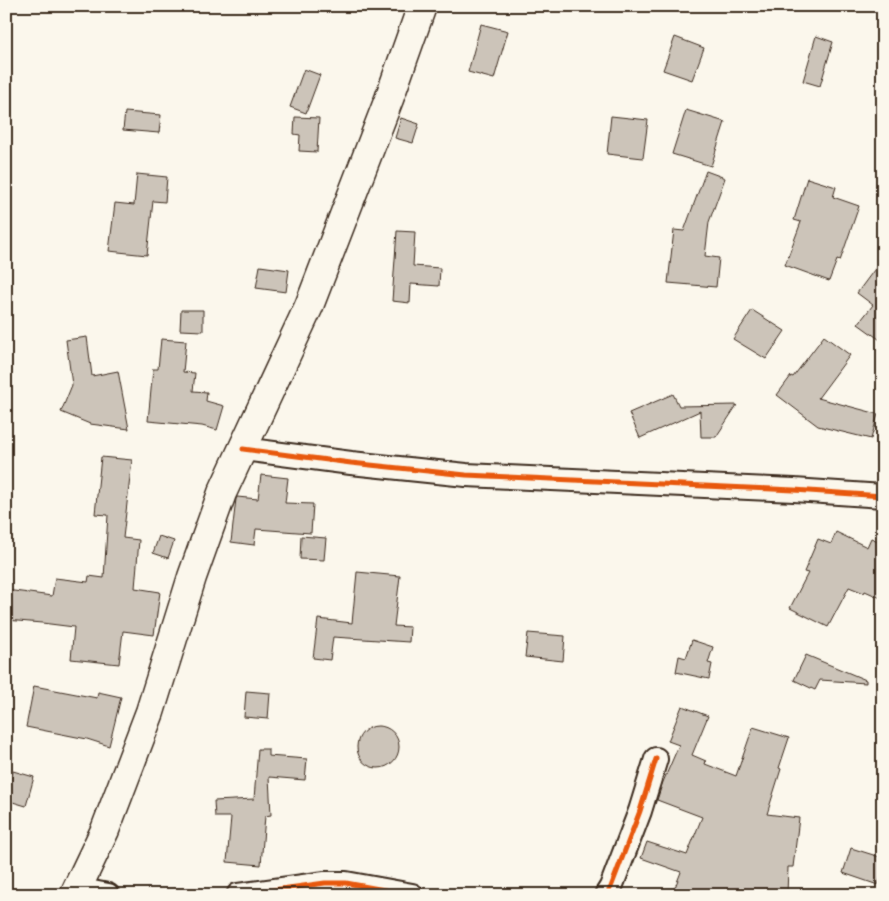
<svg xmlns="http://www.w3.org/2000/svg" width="889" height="901" font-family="Sriracha,sans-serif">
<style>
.building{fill:#ccc4b9;stroke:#3b2a1e}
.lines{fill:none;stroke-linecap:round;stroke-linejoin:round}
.street-casing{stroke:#3b2a1e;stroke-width:26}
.secondary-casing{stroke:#3b2a1e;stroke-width:31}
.street{stroke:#fbf7ec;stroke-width:22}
.secondary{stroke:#fbf7ec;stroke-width:28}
.cycleway-casing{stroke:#fbf7ec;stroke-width:8}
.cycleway{stroke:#e8590c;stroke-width:5}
</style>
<rect width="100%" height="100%" fill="#fbf7ec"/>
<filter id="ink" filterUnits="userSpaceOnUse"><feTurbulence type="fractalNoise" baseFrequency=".02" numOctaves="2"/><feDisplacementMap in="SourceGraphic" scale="10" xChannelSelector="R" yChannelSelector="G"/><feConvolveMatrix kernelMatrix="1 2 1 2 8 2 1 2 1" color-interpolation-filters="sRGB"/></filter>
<g filter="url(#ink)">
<!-- building -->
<g class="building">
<polygon points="481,24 508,31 494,79 468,72"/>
<polygon points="816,36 833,42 820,86 803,81"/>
<polygon points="675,37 704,48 692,80 663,70"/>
<polygon points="304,69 320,75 306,113 290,107"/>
<polygon points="686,110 725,122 711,166 672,154"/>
<polygon points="125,112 161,115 159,133 123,130"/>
<polygon points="611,116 648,120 643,158 607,154"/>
<polygon points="295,117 319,118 317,152 299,151 300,135 294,134"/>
<polygon points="401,118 419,124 413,143 395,138"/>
<polygon points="706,171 725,178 709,222 705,256 719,258 716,287 668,283 674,230 684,231"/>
<polygon points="137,174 167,177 165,202 153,201 147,255 109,251 115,203 134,205"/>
<polygon points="807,178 836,187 833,197 859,206 840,261 837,260 829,281 785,265 801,222 794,220"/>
<polygon points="397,231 415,232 413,266 440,268 439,286 411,284 410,303 392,301"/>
<polygon points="883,258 883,342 858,324 873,305 857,293"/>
<polygon points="260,266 289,270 286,292 256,288"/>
<polygon points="181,310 203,310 203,331 180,330"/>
<polygon points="752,310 785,331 766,359 733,339"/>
<polygon points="824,336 850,355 818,398 878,414 871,439 818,426 777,395 791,376 793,377"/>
<polygon points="87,337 92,376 118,371 129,429 90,424 61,412 72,385 66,340"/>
<polygon points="161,339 186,341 183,372 195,373 193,391 207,392 206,401 224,406 217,430 202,426 148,421 153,369 158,369"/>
<polygon points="673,394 679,406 737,405 716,437 701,437 700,411 640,438 629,413"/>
<polygon points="101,457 132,460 123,538 139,540 135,588 160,592 154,635 123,631 119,664 71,659 74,627 42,623 6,620 6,590 52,596 55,578 88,582 89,576 104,578 108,515 95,514"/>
<polygon points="261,475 288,478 285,503 313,504 311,533 256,529 254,545 231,542 236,499 237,497 258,499"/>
<polygon points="836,532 867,547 871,538 883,543 883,599 865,591 864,593 849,587 828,627 790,608 808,573 804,572 818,539 831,544"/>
<polygon points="159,536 174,541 168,558 153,553"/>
<polygon points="301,536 326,538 324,560 300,559"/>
<polygon points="357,572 400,576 394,626 410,627 409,642 333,637 330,660 313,658 318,619 352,623"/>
<polygon points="528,633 565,636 563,661 525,657"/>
<polygon points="692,640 713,647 708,663 712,664 709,679 676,672 679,656 686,658"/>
<polygon points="806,655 866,680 866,683 820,680 815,690 794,680"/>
<polygon points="34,686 97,698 98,692 121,697 109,746 87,739 26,727"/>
<polygon points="246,691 270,693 268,719 244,717"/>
<polygon points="682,706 708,716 692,755 706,761 705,764 736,776 753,727 789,738 779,768 781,769 767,814 799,818 793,867 788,867 787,895 672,895 681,872 641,858 647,842 687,855 702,817 657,800 663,782 679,745 668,741"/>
<circle cx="378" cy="747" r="21"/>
<polygon points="258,749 268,749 268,756 307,759 305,780 269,777 271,815 265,816 261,865 227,862 231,817 215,817 214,801 254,799"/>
<polygon points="13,771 34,777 26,806 6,800"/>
<polygon points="851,848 883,858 883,870 878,885 843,873"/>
</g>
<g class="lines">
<!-- street casing -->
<g class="street-casing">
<g id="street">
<polyline points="243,449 351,463 466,475 794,490 883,496"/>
<polyline points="77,889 108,895"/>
<polyline points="238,895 325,883 346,883 412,895"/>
<polyline points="606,895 611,887 640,811 656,759"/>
</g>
</g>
<!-- secondary casing -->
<g class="secondary-casing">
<polyline id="secondary" points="74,895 105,830 150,712 192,577 222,493 309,306 389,99 422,6"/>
</g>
<!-- street -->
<use href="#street" class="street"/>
<!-- secondary -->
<use href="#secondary" class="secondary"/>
<!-- cycleway casing -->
<g class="cycleway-casing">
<g id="cycleway">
<polyline points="243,449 351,463 466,475 794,490 883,496"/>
<polyline points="238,895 325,883 346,883 412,895"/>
<polyline points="606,895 611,887 640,811 656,759"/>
</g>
</g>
<!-- cycleway -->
<use href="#cycleway" class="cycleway"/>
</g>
</g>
<!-- margin -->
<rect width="889" height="901" fill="none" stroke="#fbf7ec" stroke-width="25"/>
<rect x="12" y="12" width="864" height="876" fill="none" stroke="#3b2a1e" stroke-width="2" filter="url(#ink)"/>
</svg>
